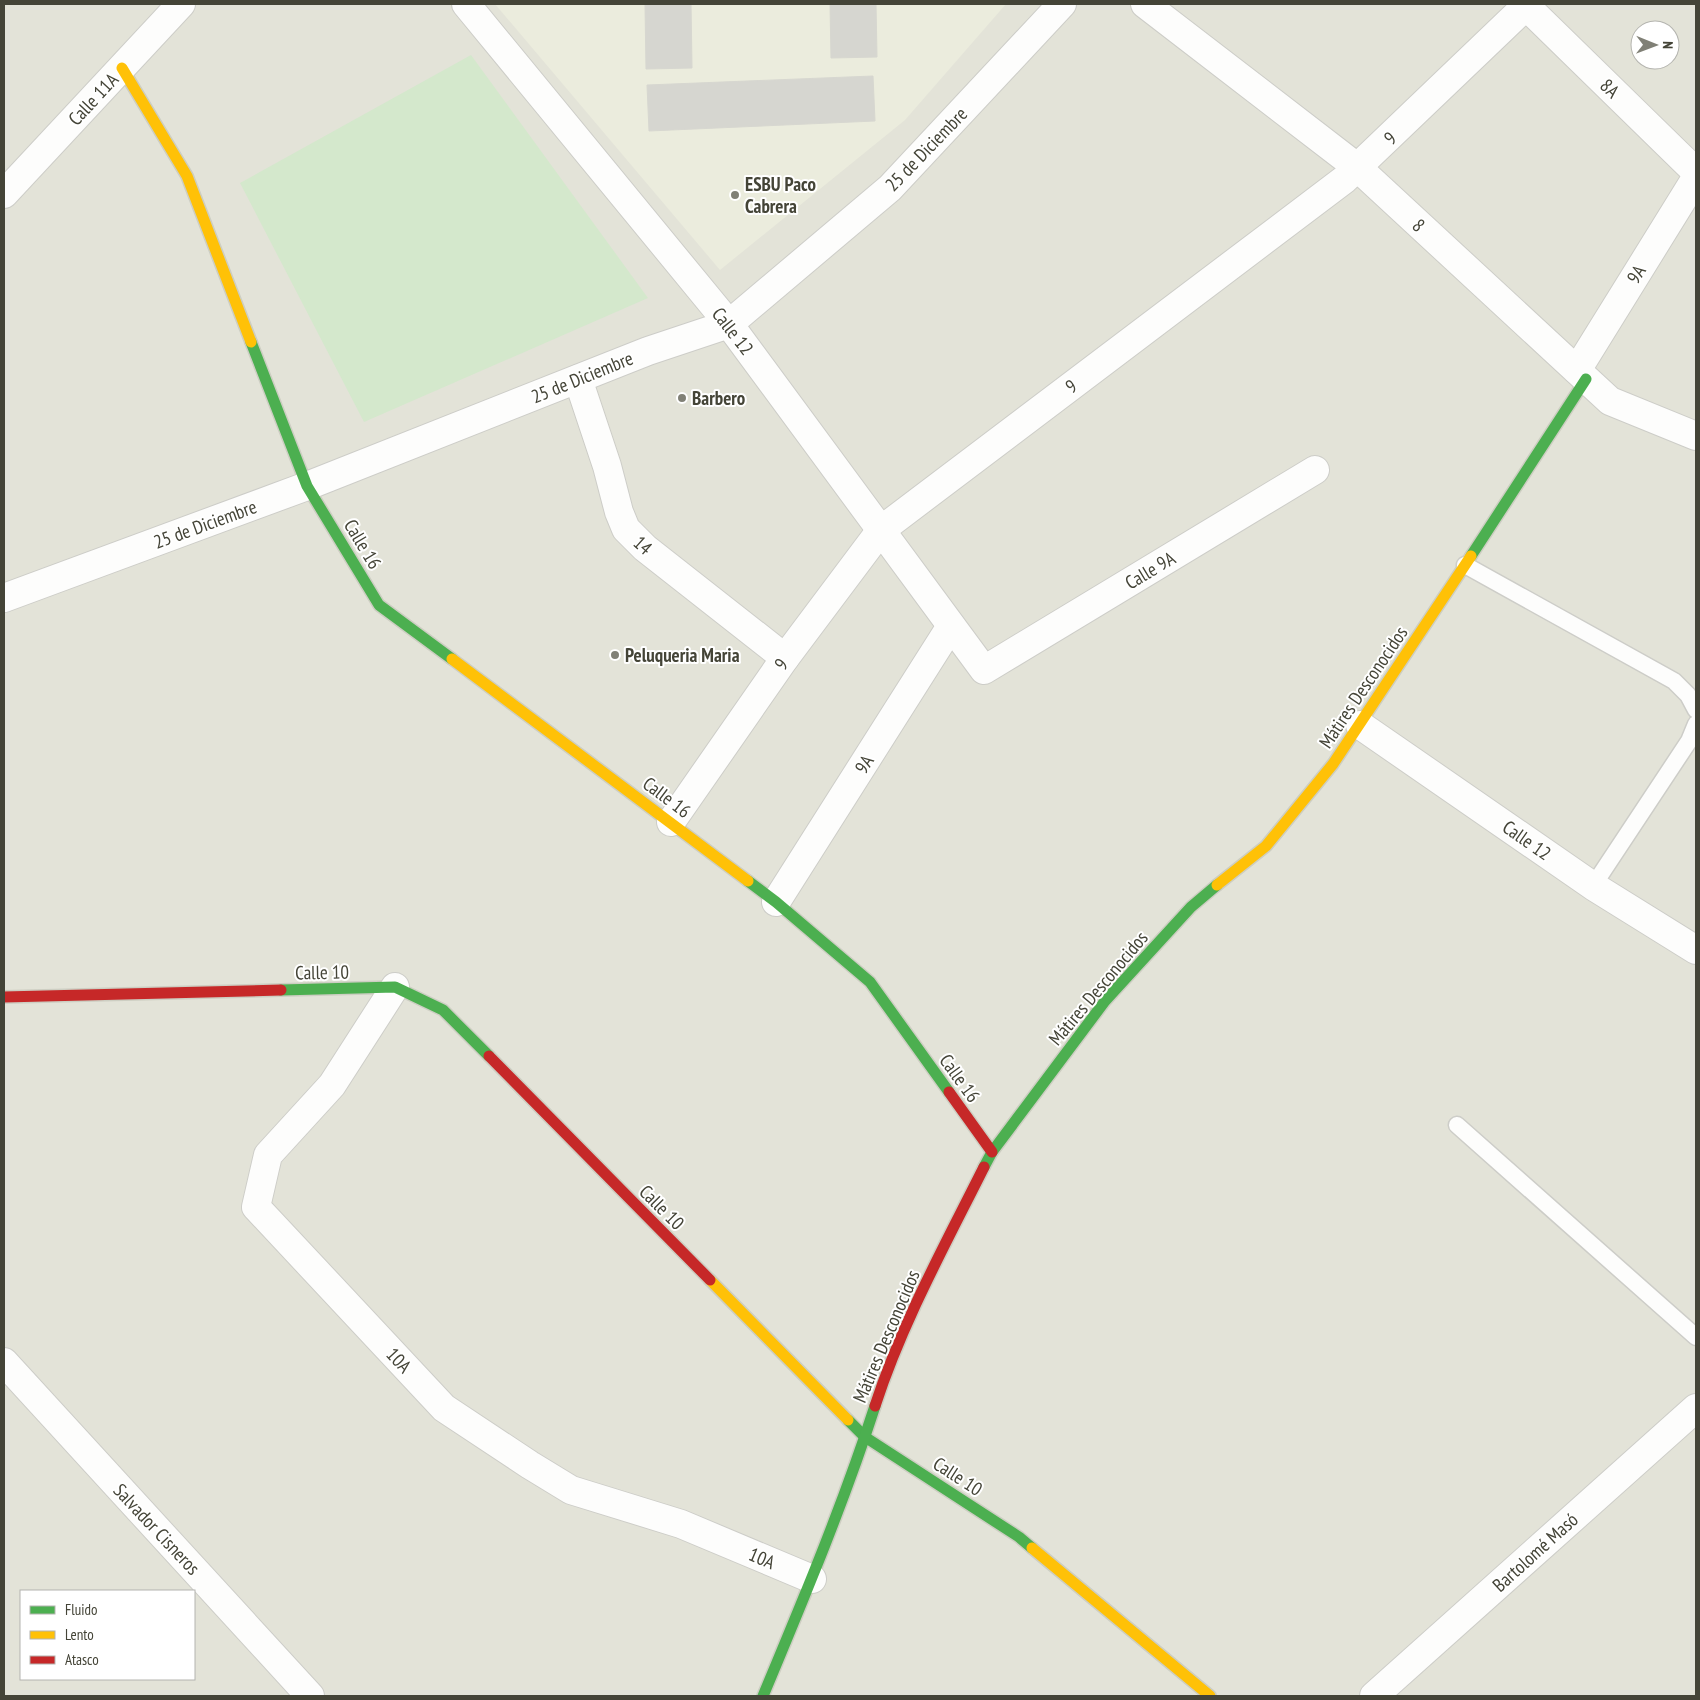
<svg xmlns="http://www.w3.org/2000/svg" width="1700" height="1700" font-family="'PT Sans Narrow',sans-serif">
<style>
.residential{fill:#e3e3d8;fill-rule:evenodd}
.education{fill:#ebecdd}
.green{fill:#d4e8cc}
.building{fill:#d6d6d0;stroke:#d7d7d0}
.lines{fill:none;stroke-linecap:round;stroke-linejoin:round}
.lane-casing{stroke:#cdcdc8;stroke-width:19}
.street-casing{stroke:#cdcdc8;stroke-width:30}
.fast-casing{stroke:#cdcec2;stroke-width:14}
.slow-casing{stroke:#cdcec2;stroke-width:14}
.jam-casing{stroke:#cdcec2;stroke-width:14}
.lane{stroke:#fdfdfc;stroke-width:16}
.street{stroke:#fdfdfc;stroke-width:28}
.fast{stroke:#4caf50;stroke-width:11}
.slow{stroke:#ffc107;stroke-width:11}
.jam{stroke:#c62828;stroke-width:11}
.poi-dot{fill:#808076;stroke:#fff;stroke-width:2}
.labels{text-anchor:middle;dominant-baseline:central;stroke-width:4;stroke-linejoin:round;paint-order:stroke}
.street-label{font-size:19px;fill:#444437;stroke:#fff}
.poi-label{font-size:19px;font-weight:bold;fill:#444437;stroke:#fff;text-anchor:start}
</style>
<rect width="100%" height="100%" fill="#efefea"/>
<!-- residential -->
<path class="residential" d="M4,4H1696V1696H4ZM1640,30H1670V60H1640ZM21,1591H194V1679H21Z"/>
<!-- education -->
<polygon class="education" points="495,4 1006,4 905,120 720,270"/>
<!-- green -->
<polygon class="green" points="471,55 648,298 364,422 240,183"/>
<!-- building -->
<g class="building">
<polygon points="645,4 691,4 692,68 646,69"/>
<polygon points="830,4 876,4 877,57 831,58"/>
<polygon points="873,76 875,121 649,131 647,85"/>
</g>
<g class="lines">
<!-- lane casing -->
<g class="lane-casing">
<g id="lane">
<polyline points="1465,565 1674,681 1688,695 1696,710"/>
<polyline points="1593,886 1689,741 1696,724"/>
<polyline points="1457,1125 1696,1337"/>
</g>
</g>
<!-- street casing -->
<g class="street-casing">
<g id="street">
<polyline points="466,4 729,324 984,670 1315,470"/>
<polyline points="1145,4 1358,168 1610,401 1696,436"/>
<polyline points="1524,4 1696,172"/>
<polyline points="4,194 181,4"/>
<polyline points="1577,370 1696,178"/>
<polyline points="578,379 607,466 619,512 626,529 645,548 785,658"/>
<polyline points="4,598 307,486 648,351 729,324 890,188 1062,4"/>
<polyline points="1360,725 1593,886 1696,950"/>
<polyline points="671,822 785,658 881,530 1345,179 1528,4"/>
<polyline points="776,902 951,626"/>
<polyline points="395,987 332,1085 268,1155 256,1207 444,1408 530,1465 571,1490 681,1524 812,1579"/>
<polyline points="4,1362 310,1696"/>
<polyline points="1374,1696 1696,1408"/>
</g>
</g>
<!-- fast casing -->
<g class="fast-casing">
<g id="fast">
<polyline points="251,342 307,486 379,605 452,659"/>
<polyline points="1471,556 1586,379"/>
<polyline points="748,881 776,902 870,982 949,1092"/>
<polyline points="281,990 395,987 443,1010 489,1056"/>
<polyline points="984,1167 992,1152 1105,1001 1191,907 1217,885"/>
<polyline points="848,1420 865,1437 1019,1537 1032,1548"/>
<path d="M763,1696C803,1600 843,1505 875,1406"/>
</g>
</g>
<!-- slow casing -->
<g class="slow-casing">
<g id="slow">
<polyline points="122,68 187,176 251,342"/>
<polyline points="452,659 748,881"/>
<polyline points="1217,885 1266,846 1333,764 1471,556"/>
<polyline points="710,1280 848,1420"/>
<polyline points="1032,1548 1210,1696"/>
</g>
</g>
<!-- jam casing -->
<g class="jam-casing">
<g id="jam">
<polyline points="4,997 281,990"/>
<polyline points="489,1056 710,1280"/>
<polyline points="949,1092 992,1152"/>
<path d="M875,1406C902,1323 945,1245 984,1167"/>
</g>
</g>
<!-- lane -->
<use href="#lane" class="lane"/>
<!-- street -->
<use href="#street" class="street"/>
<!-- fast -->
<use href="#fast" class="fast"/>
<!-- slow -->
<use href="#slow" class="slow"/>
<!-- jam -->
<use href="#jam" class="jam"/>
</g>
<!-- markers -->
<g class="poi-dot">
<circle cx="735" cy="195" r="5"/>
<circle cx="682" cy="398" r="5"/>
<circle cx="615" cy="655" r="5"/>
</g>
<g class="labels">
<!-- street labels -->
<g class="street-label">
<text transform="translate(1610 88) rotate(44)">8A</text>
<text transform="translate(93 99) rotate(-47)">Calle 11A</text>
<text transform="translate(1390 138) rotate(-44)">9</text>
<text transform="translate(926 149) rotate(-46)">25 de Diciembre</text>
<text transform="translate(1419 225) rotate(43)">8</text>
<text transform="translate(1636 274) rotate(-58)">9A</text>
<text transform="translate(733 331) rotate(52)">Calle 12</text>
<text transform="translate(582 377) rotate(-22)">25 de Diciembre</text>
<text transform="translate(1071 386) rotate(-37)">9</text>
<text transform="translate(205 524) rotate(-20)">25 de Diciembre</text>
<text transform="translate(363 544) rotate(59)">Calle 16</text>
<text transform="translate(643 545) rotate(42)">14</text>
<text transform="translate(1150 570) rotate(-31)">Calle 9A</text>
<text transform="translate(781 664) rotate(-55)">9</text>
<text transform="translate(1363 687) rotate(-56)">Mátires Desconocidos</text>
<text transform="translate(864 764) rotate(-58)">9A</text>
<text transform="translate(667 797) rotate(37)">Calle 16</text>
<text transform="translate(1527 840) rotate(35)">Calle 12</text>
<text transform="translate(322 972) rotate(-1)">Calle 10</text>
<text transform="translate(1098 988) rotate(-50)">Mátires Desconocidos</text>
<text transform="translate(960 1078) rotate(54)">Calle 16</text>
<text transform="translate(662 1207) rotate(45)">Calle 10</text>
<text transform="translate(886 1336) rotate(-67)">Mátires Desconocidos</text>
<text transform="translate(399 1360) rotate(47)">10A</text>
<text transform="translate(958 1476) rotate(33)">Calle 10</text>
<text transform="translate(157 1529) rotate(47)">Salvador Cisneros</text>
<text transform="translate(1535 1552) rotate(-42)">Bartolomé Masó</text>
<text transform="translate(762 1558) rotate(23)">10A</text>
</g>
<!-- poi labels -->
<g class="poi-label">
<text x="745" y="184">ESBU Paco<tspan x="745" dy="22">Cabrera</tspan></text>
<text x="692" y="398">Barbero</text>
<text x="625" y="655">Peluqueria Maria</text>
</g>
</g>
<!-- border -->
<rect width="1700" height="1700" fill="none" stroke="#444437" stroke-width="10"/>
<!-- legend -->
<rect x="20" y="1590" width="175" height="90" fill="#ffffff" stroke="#b4b4af"/>
<rect x="30" y="1606" width="25" height="8" fill="#4caf50" stroke="#b4b4af"/>
<text x="65" y="1615" font-size="15" fill="#444437">Fluido</text>
<rect x="30" y="1631" width="25" height="8" fill="#ffc107" stroke="#b4b4af"/>
<text x="65" y="1640" font-size="15" fill="#444437">Lento</text>
<rect x="30" y="1656" width="25" height="8" fill="#c62828" stroke="#b4b4af"/>
<text x="65" y="1665" font-size="15" fill="#444437">Atasco</text>
<!-- north arrow -->
<g transform="translate(1655 45) rotate(91)"><circle r="24" fill="#ffffff" stroke="#b4b4af"/>
<path d="M0-4L9 19L0 12L-9 19Z" fill="#808076"/>
<text y="-8" font-size="14" font-weight="bold" text-anchor="middle" fill="#444437">N</text>
</g>
</svg>
